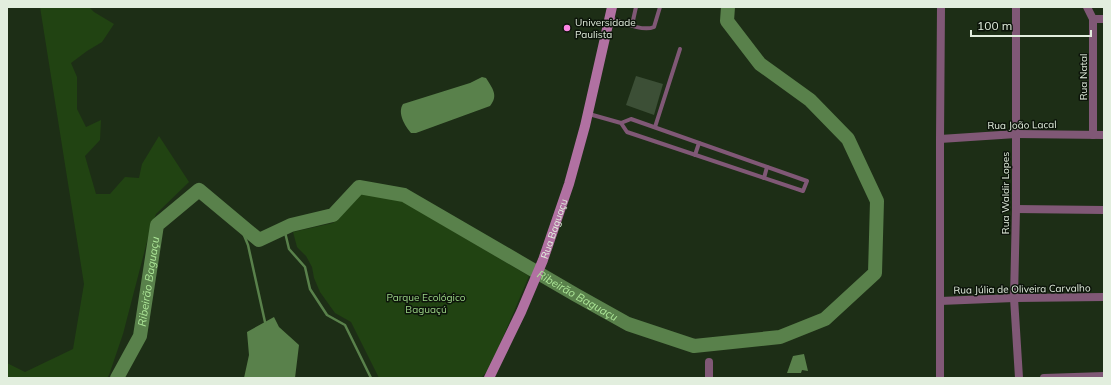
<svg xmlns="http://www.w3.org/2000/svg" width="1111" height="385" font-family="Mulish,sans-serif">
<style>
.green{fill:#214312}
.water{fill:#59814b}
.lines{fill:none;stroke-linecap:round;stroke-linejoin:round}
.stream{stroke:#59814b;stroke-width:2.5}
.river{stroke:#59814b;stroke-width:14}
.building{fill:#3c4f36}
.lane{stroke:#805876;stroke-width:4}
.street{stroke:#805876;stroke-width:8}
.secondary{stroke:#b171a2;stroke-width:10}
.poi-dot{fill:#fc86e4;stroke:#0c140a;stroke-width:1.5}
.labels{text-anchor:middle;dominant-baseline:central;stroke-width:3;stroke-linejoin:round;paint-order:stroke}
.poi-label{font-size:10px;fill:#e2eede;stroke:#0c140a;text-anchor:start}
.street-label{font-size:10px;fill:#e2eede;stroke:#0c140a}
.park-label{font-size:10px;fill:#9cd587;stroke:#0c140a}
.water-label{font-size:11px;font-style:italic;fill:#ade798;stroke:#0c140a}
</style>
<rect width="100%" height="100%" fill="#1d2e16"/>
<!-- green -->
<g class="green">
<polygon points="40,7 89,7 94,12 114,24 102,42 87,51 71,63 77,77 77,109 86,127 101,120 100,140 85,156 96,194 110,194 125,177 139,178 142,164 159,136 189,182 156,214 149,234 123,334 109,375 107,378 7,378 7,363 25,372 73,349 84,284"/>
<polygon points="362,193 402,201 529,276 490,368 481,378 379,378 351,322 335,313 320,292 314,278 312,267 306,256 297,247 293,232 333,223"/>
</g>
<!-- water -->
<g class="water">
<path d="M482,77L486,78C492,88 499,95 490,106L416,133H411C405,126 397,113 403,104L470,83Z"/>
<polygon points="274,317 279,327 299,345 295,378 244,378 249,355 247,332"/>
<polygon points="804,354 808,371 802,370 801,373 787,373 793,356"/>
</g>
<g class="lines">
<!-- stream -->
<g class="stream">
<polyline points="239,223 248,245 265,322"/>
<polyline points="284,228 289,249 305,267 310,289 327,315 345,325 371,378"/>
</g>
<!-- river -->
<path class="river" id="s1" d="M117,378L140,336L157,225L199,190L259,240L291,225L333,215L359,187L404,195L576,295L628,324L694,346L780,337L825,319L875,273L877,201L848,139L810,100L760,64L727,21L728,7"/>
</g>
<!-- building -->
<polygon class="building" points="636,76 663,84 654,115 626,105"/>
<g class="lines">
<!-- lane -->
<g class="lane">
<path d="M610,18C622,22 642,32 654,27L660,7"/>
<polyline points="632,25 636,7"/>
<polyline points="589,114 621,123 631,119 807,181 803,191 627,132 621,123"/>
<polyline points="655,127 680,49"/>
<polyline points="695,155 699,143"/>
<polyline points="764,178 767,167"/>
</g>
<!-- street -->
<g class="street">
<polyline points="1016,7 1016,209 1014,298 1019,378"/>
<polyline points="1087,7 1093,19 1104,19"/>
<polyline points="1093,19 1093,135"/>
<polyline points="940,139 1016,134 1104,135"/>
<polyline points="1016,209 1104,210"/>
<polyline points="940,301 1014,298 1104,297"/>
<polyline points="709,378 709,362"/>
<polyline points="940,378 940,139 941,7"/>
<polyline points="1044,378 1104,376"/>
</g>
<!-- secondary -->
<path class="secondary" id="s2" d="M489,378L521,312L543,260L569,184L585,126L612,7"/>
</g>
<!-- markers -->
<circle class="poi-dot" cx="567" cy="28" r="4"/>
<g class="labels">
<!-- poi labels -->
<g class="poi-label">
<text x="575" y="22">Universidade<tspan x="575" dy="12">Paulista</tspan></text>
</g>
<!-- street labels -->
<g class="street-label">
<text transform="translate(1083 77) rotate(-90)">Rua Natal</text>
<text transform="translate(1022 125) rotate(-1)">Rua João Lacal</text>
<text transform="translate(1005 193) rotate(-90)">Rua Waldir Lopes</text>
<text stroke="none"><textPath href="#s2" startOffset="163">Rua Baguaçu</textPath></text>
<text transform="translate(1022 289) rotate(-1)">Rua Júlia de Oliveira Carvalho</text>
</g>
<!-- park labels -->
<g class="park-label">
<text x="426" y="297">Parque Ecológico<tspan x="426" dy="12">Baguaçú</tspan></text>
</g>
<!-- water labels -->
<g class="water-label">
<text stroke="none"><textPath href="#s1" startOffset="103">Ribeirão Baguaçu</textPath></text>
<text stroke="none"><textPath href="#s1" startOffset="656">Ribeirão Baguaçu</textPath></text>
</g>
</g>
<!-- border -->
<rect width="1111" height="385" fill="none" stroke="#e2eede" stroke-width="16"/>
<!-- scale -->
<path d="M971 30v6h120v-6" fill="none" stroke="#e2eede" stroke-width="2"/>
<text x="977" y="30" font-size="12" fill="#e2eede" stroke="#0c140a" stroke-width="3" paint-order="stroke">100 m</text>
</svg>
